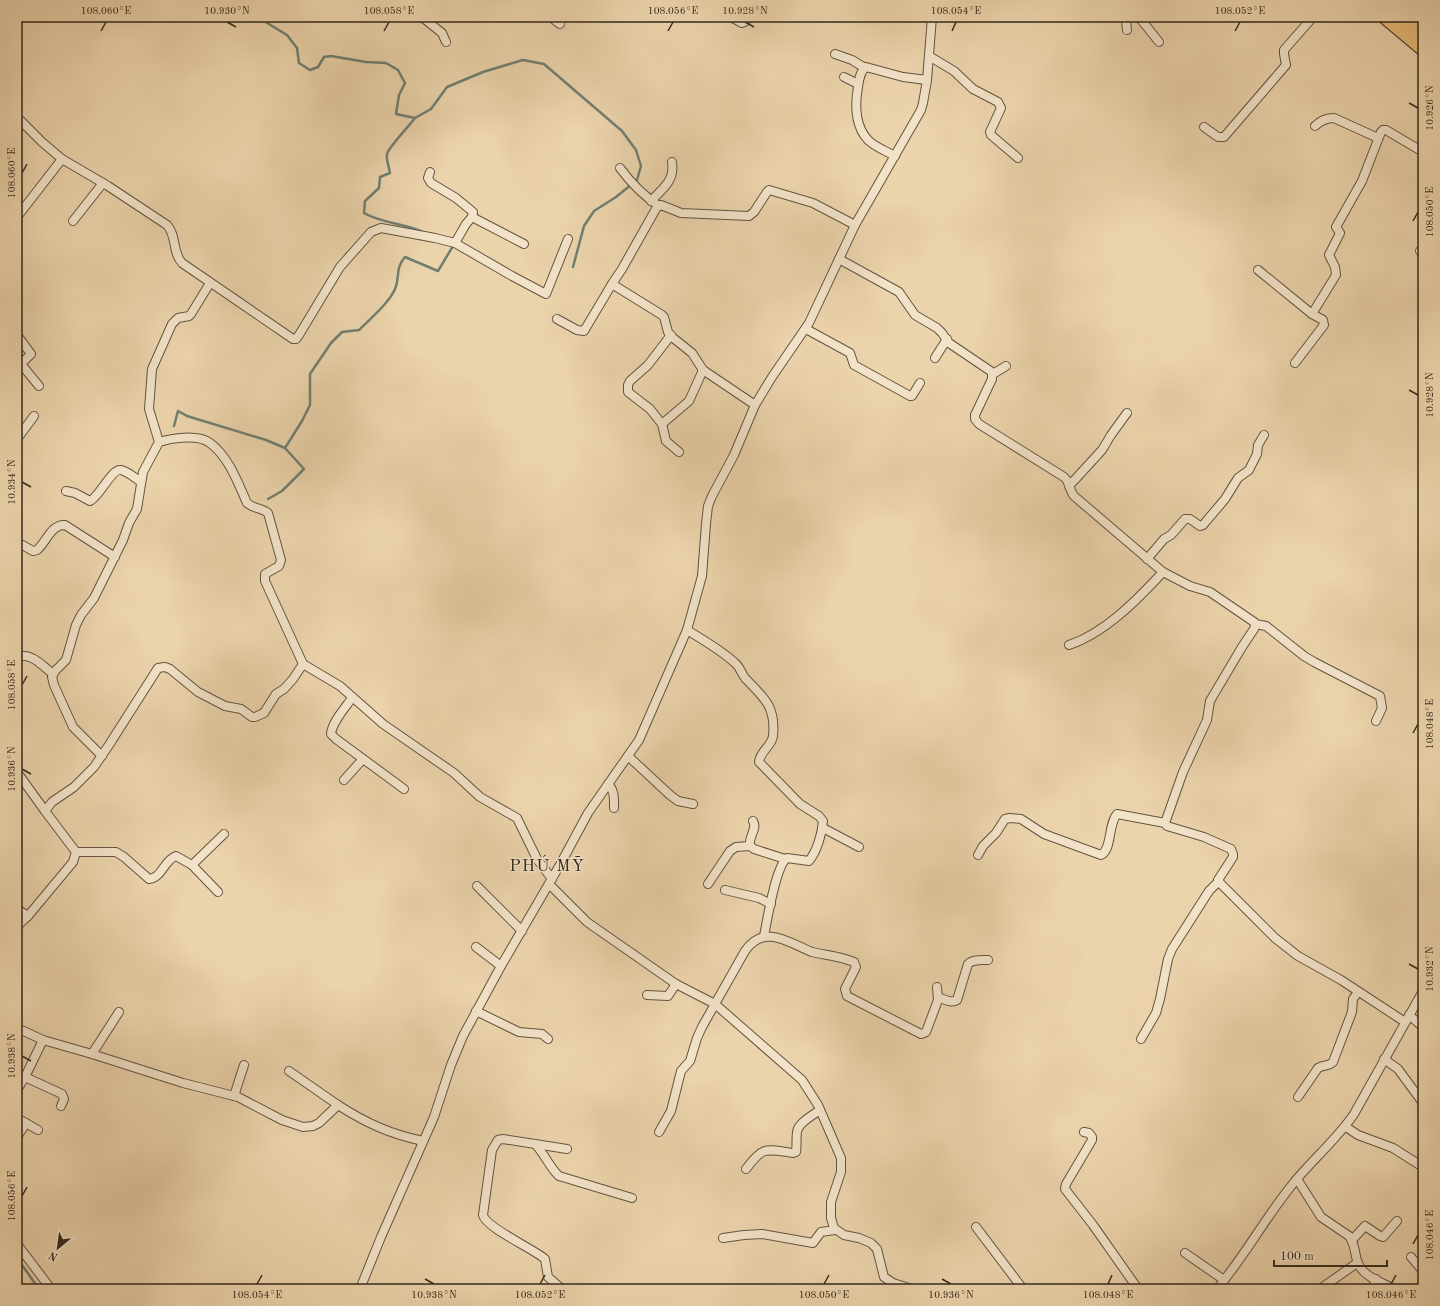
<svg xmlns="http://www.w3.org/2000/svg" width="1440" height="1306" font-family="'Old Standard TT',serif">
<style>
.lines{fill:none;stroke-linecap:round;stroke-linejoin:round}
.stream{stroke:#707f72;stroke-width:2.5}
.street-casing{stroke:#625440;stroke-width:10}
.highway-casing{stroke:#352a1d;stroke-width:17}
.street{stroke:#f2e2c8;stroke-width:8}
.highway{stroke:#e6ba76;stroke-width:15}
.ticks{fill:none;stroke:#352a1d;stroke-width:1.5}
.labels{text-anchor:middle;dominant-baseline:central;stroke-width:3;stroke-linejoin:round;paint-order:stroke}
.quarter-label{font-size:17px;letter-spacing:1px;fill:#352a1d;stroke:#f2e2c8}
.neatline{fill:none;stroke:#352a1d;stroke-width:1.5}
.ticks-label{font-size:10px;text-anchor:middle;fill:#352a1d}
</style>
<rect width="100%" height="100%" fill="#ebd3ab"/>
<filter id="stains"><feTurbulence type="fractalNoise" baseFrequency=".005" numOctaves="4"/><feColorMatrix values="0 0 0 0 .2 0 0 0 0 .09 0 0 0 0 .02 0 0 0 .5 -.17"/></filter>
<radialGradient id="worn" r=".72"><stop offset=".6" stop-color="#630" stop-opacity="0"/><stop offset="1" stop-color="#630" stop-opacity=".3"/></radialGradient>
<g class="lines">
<!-- stream -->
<g class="stream">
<polyline points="243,17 247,21 264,21 287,35 297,48 299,63 310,70 318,67 324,57 331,56 366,62 386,63 398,70 405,83 399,95 396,114 415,118 431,109 447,87 483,72 523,60 544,64 622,131 636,150 641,166 637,180 616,197 594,211 584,226 573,267"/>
<path d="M415,118C410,125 388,148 387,154C386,159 389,167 390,173L380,177L379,188L365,201L364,213C383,224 406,223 425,233"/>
<polyline points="174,426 178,411 187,416 266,440 285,448 304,469 282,491 268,499"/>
<path d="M285,448L302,421L310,405V374L331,343L342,332L359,330C370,319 389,303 395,289C400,278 395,268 405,257L438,271L453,246L451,245"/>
<polyline points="17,1258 39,1289"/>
</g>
<!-- street casing -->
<g class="street-casing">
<g id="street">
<polyline points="379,17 380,17"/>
<polyline points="422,17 442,33 446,42"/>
<polyline points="551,17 560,24"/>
<polyline points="731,17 742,23 746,21 748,17"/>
<polyline points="1139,17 1159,42"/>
<polyline points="1127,30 1126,20 1128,17"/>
<polyline points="835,54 852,60 865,68"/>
<polyline points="929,56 954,71 973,89 998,102 1001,108 990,132 991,135 1018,158"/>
<polyline points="844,77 858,84"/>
<path d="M17,117L42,142L62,159L108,186L167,225C177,236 172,252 182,263L293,339H296L299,335L340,267L371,232L381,228L435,238L455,243L466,224L472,217L473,212L456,198L431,183L428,178L430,172"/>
<path d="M1315,126C1321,120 1326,118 1334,118L1378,138"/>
<polyline points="1204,127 1218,137 1224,137 1286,65 1284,54 1284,50 1313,17"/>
<path d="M895,156C886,151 875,147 868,140C855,126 855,104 858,87C859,80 860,71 866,67L903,77L927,80"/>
<path d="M620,168C631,183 644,196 659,206"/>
<path d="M651,201C663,188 675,181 672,162"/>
<polyline points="17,217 62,159"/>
<polyline points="472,217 524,244"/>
<polyline points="73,221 103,183"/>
<polyline points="455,243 512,276 546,294 568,239"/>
<polyline points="1420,251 1423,247"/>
<path d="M839,259L899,292L915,315L937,328L942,333L949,343L992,372V379L975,415V419L979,424L1064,477C1070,482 1069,490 1074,496L1163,572L1190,586L1210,592L1254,622L1255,626L1254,629L1242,647L1210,701L1207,720L1183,772L1165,823L1167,826L1204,837L1231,849L1233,854V857L1218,880L1220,883L1275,938L1298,956L1341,980L1405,1022"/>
<polyline points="1258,270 1312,314"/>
<polyline points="557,319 577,330 584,331 612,284"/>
<polyline points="806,329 850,353 854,365 910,396 912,396 920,383"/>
<polyline points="17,335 31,354 21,364 39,386"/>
<polyline points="671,335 648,365 630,381 628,385 628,392 650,409 662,424 666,441 679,452"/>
<polyline points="935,358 947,339"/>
<polyline points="1295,363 1324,325 1323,320 1312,314 1336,275 1335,267 1329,255 1340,233 1336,227 1362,181 1381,132 1383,130 1386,130 1423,152"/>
<polyline points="993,374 1006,366"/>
<polyline points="755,405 703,370 692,353 672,337 668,332 664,317 662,315 612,284 622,269 657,207 661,205 681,213 749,216 754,212 767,192 769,190 813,203 855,225"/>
<polyline points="662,424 689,401 703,370"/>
<polyline points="17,439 34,416"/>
<path d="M159,442C172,438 198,434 210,443C229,457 238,483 247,503C254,509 262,508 268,513L281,560L279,566L265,574V581L303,664L340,686L383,724L454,773L480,797L517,818L537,859L552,879"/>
<polyline points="1069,486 1102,450 1111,435 1127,413"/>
<path d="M66,491L75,493L90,501C100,496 112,468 121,470C127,471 135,478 141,482"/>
<path d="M17,542L33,551L37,550C46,543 51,524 65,525L115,557"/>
<polyline points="1147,559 1164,539 1171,535 1185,519 1190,519 1200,526 1203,525 1225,499 1238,478 1249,470 1257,454 1258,445 1264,435"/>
<polyline points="1255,624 1266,626 1304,656 1314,662 1380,696 1382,708 1376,721"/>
<path d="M687,630C703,640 721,650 735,663C740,667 741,673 745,678C764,698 776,706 773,736C772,746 760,751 759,762L800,804L819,816L823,821C822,834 817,851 809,861L787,858C776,865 767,921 764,936"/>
<path d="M1069,645C1105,633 1137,600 1163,572"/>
<path d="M18,656C34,654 41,665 53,674"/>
<path d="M352,698C345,708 332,722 331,734L336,739L404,789"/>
<polyline points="102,756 73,727 54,685 52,677 55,671 66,660 76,625 81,615 94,598 123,540 129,523 137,509 143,472 159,442 149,409 152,369 172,324 178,318 189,316 191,314 210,283"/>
<polyline points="628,756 670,795 678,801 693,804"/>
<polyline points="17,772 45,811"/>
<polyline points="344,780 363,759"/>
<path d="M608,784C615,790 614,800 614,808"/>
<path d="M753,821C758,829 748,836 750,846L754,849L785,859"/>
<polyline points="823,828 859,847"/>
<path d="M76,852H116L124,857L149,879C162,878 164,860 176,856L192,865L218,892"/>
<path d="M978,855L983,846L996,833L1005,819L1010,818L1021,819L1044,834L1101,855C1112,850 1108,824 1117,814L1165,823"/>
<polyline points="192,865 224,834"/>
<polyline points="549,884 587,922 676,984 715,1004 802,1080 818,1105 841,1158 841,1172 831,1202 831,1218 834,1228 844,1235 859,1238 871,1243 877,1249 884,1277 893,1283 912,1289"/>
<polyline points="708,884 730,851 736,847 750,846"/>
<polyline points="477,886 522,931"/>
<polyline points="725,890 759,898 771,904"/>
<polyline points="17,909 28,916"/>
<polyline points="17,926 28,916 73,862 76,852 45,811 52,802 74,787 94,767 109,745 158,668 165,667 170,669 198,692 225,706 241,709 252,717 255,717 264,713 276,694 284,689 293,679 303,664"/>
<polyline points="476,947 501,966"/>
<polyline points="647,995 668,996 676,984"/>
<path d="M938,997C944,999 951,1004 957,1000L968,964C973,959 981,960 988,960"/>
<polyline points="476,1011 519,1032 542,1034 548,1039"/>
<polyline points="1409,1015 1423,1027"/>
<path d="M17,1028L43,1040L92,1054L183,1083L238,1097L282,1120L303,1127L313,1126L319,1123L338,1105C366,1123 390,1134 423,1141"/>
<polyline points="1141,1039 1156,1013 1160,999 1168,959 1172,949 1209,891 1219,881"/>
<polyline points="92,1054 119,1012"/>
<polyline points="1384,1059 1398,1069 1423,1103"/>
<polyline points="289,1071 338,1105"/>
<polyline points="25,1077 62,1094 64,1099 61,1106"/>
<polyline points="17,1090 25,1077 43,1040"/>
<polyline points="234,1096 244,1065"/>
<path d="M1298,1097L1318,1068C1324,1064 1328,1067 1333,1062L1352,1012L1353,999L1358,992"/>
<polyline points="17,1118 38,1130"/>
<polyline points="1346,1127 1358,1135 1393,1148 1423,1167"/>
<path d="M659,1132L671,1111L681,1071L690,1061L697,1038L702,1027L745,951C765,923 789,943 812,952C820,954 829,955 837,957C843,958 848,960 854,962L856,967L845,989L847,996L919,1033L921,1034L926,1032L938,1000L937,987"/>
<polyline points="1084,1132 1089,1133 1092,1137 1092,1140 1066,1184 1065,1189 1093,1225 1138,1289"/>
<polyline points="17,1137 26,1123"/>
<path d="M535,1144C544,1153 550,1168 559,1176L632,1198"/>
<path d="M746,1169C763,1146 765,1149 793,1153L796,1152C797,1146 796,1139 797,1132C798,1123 813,1115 820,1110"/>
<path d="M1297,1179L1321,1217L1349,1236C1356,1245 1354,1254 1358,1263C1362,1276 1383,1283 1394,1289"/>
<polyline points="976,1227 1023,1289"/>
<polyline points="723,1238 744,1235 762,1234 813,1243 821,1232 835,1230"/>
<polyline points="1352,1240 1365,1226 1380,1236 1383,1237 1397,1221"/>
<polyline points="17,1244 51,1289"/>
<polyline points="1185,1253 1224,1280"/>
<polyline points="1411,1257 1423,1271"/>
<polyline points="360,1289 381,1237 434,1117 451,1065 463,1036 501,966 561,863 588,813 639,740 687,630 702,576 706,524 708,506 712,496 734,455 755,405 772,377 809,323 855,225 921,110 923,103 927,80 932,17"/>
<path d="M562,1289L548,1277L545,1259C534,1249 486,1228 483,1215L492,1150L498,1140L503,1139L567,1149"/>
<path d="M1217,1289C1243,1258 1263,1222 1288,1190C1308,1163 1335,1142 1354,1114L1423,991"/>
<polyline points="1320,1289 1357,1263"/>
<polyline points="1372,1289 1376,1279"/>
</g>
</g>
<!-- highway casing -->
<g class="highway-casing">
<g id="highway">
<polyline points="1386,17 1423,48"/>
<polyline points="1403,17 1423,33"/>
</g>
</g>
<!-- street -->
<use href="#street" class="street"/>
<!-- highway -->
<use href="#highway" class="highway"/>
</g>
<!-- ticks -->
<path class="ticks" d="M227,22L236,27M745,22L754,27M101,31L106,22M384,31L389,22M668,31L673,22M952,31L956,22M1235,31L1240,22M1409,103L1418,108M22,173L27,164M1413,221L1418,212M1409,390L1418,395M22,482L31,487M22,685L27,676M1413,733L1418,724M22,769L31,774M1409,964L1418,969M22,1056L31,1061M22,1196L27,1187M1413,1244L1418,1235M425,1279L434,1284M942,1279L951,1284M257,1284L262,1275M540,1284L545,1275M824,1284L829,1275M1108,1284L1112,1275M1391,1284L1396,1275"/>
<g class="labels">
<!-- quarter labels -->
<g class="quarter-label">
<text x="547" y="866">PHÚ MỸ</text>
</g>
</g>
<!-- margin -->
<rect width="1440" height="1306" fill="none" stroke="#ebd3ab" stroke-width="44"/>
<!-- north arrow -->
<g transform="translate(58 1248) rotate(209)" stroke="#f2e2c8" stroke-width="3" paint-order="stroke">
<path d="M0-3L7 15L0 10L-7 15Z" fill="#352a1d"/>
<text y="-6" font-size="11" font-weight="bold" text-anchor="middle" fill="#352a1d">N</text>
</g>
<!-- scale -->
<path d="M1274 1260v6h113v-6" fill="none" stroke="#352a1d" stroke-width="2"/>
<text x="1280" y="1260" font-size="12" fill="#352a1d" stroke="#f2e2c8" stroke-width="3" paint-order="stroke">100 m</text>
<rect x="22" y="22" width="1396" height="1262" class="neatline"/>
<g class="ticks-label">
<text x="106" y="14">108.060°E</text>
<text x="227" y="14">10.930°N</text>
<text x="389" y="14">108.058°E</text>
<text x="673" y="14">108.056°E</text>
<text x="745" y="14">10.928°N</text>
<text x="956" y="14">108.054°E</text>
<text x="1240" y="14">108.052°E</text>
<text transform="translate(1429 108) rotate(-90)" y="4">10.926°N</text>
<text transform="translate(11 173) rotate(-90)" y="4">108.060°E</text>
<text transform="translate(1429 212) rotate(-90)" y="4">108.050°E</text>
<text transform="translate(1429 395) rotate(-90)" y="4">10.928°N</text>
<text transform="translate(11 482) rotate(-90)" y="4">10.934°N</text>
<text transform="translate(11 685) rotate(-90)" y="4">108.058°E</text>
<text transform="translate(1429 724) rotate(-90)" y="4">108.048°E</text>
<text transform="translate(11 769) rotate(-90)" y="4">10.936°N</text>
<text transform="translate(1429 969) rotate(-90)" y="4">10.932°N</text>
<text transform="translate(11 1056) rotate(-90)" y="4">10.938°N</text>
<text transform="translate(11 1196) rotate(-90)" y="4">108.056°E</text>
<text transform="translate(1429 1235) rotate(-90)" y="4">108.046°E</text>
<text x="257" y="1298">108.054°E</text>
<text x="434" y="1298">10.938°N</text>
<text x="540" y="1298">108.052°E</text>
<text x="824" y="1298">108.050°E</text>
<text x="951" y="1298">10.936°N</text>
<text x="1108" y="1298">108.048°E</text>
<text x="1391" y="1298">108.046°E</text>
</g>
<rect width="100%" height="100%" filter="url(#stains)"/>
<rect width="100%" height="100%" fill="url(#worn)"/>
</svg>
